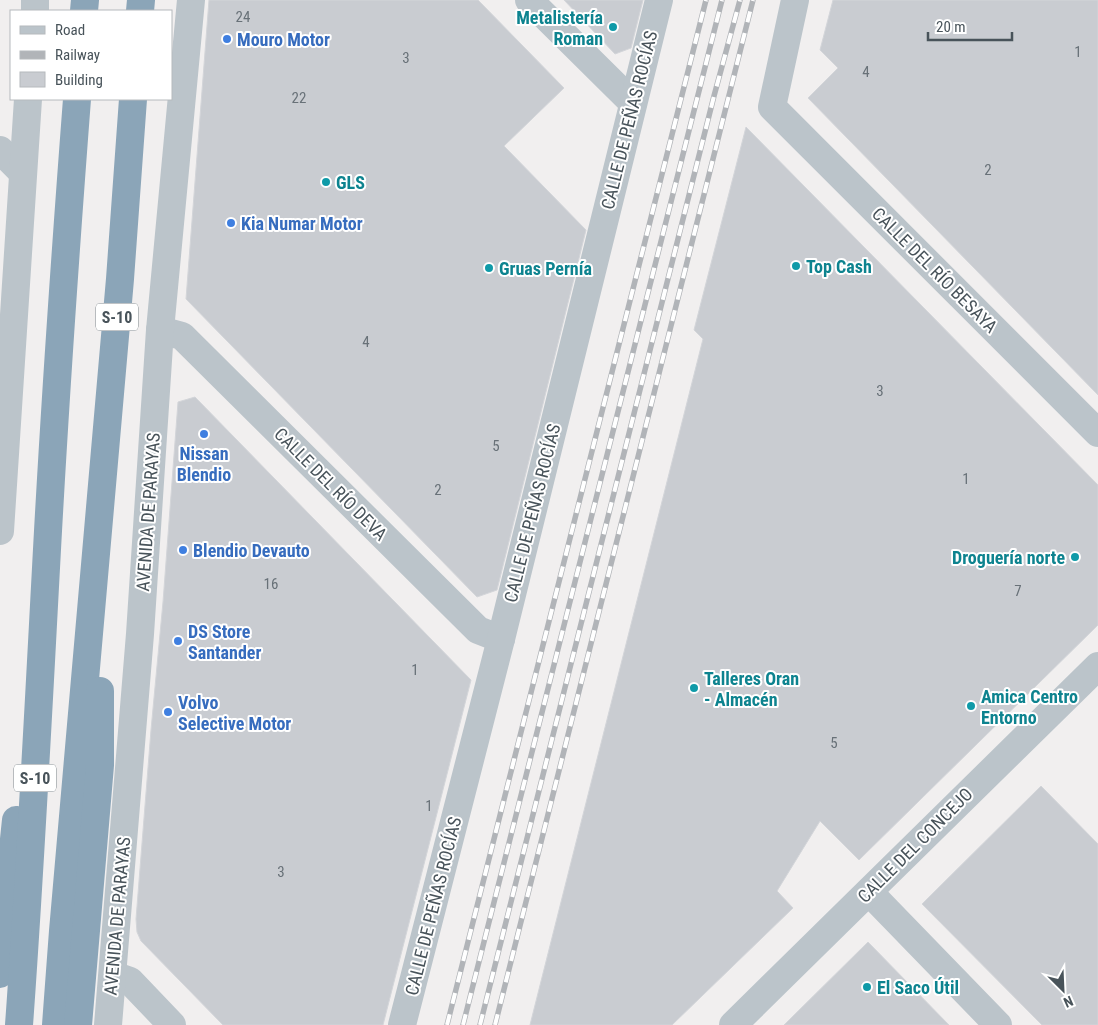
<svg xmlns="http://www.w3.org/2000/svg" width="1098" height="1025" font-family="'Roboto Condensed',sans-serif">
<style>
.building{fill:#c9ccd1;stroke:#d3d5d9}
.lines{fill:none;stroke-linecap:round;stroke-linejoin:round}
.minor{stroke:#bbc4ca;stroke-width:28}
.highway{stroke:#8ba5b8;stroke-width:28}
.rail-casing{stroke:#b1b4b8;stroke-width:5.5}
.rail{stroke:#fff;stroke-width:4;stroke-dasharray:11;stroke-linecap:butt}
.culture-dot{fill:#0f9aa8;stroke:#fff;stroke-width:2}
.shop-dot{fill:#3f7fe0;stroke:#fff;stroke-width:2}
.labels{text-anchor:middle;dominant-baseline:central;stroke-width:4;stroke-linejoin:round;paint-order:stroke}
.number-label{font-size:15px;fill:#687178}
.shield{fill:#fff;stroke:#7f878c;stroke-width:1}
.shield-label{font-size:16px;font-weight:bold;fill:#48535a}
.culture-label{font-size:18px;font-weight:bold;fill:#0d838f;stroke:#fff;text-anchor:start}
.shop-label{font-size:18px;font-weight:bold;fill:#366cbe;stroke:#fff;text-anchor:start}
.street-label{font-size:18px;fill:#48535a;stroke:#fff}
</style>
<rect width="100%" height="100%" fill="#f1efef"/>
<!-- building -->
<g class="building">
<polygon points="209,0 478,0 564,88 504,146 586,230 497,590 477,597 186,299"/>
<polygon points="564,0 643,0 631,48 615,54"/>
<polygon points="833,0 1098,0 1098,395 808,98 838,68 820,50"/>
<polygon points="746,127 1098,485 1098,625 859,860 820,821 777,891 793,908 672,1025 530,1025 703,339 694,330"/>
<polygon points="195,397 471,680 383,1025 223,1025 141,941 137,932 136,919 151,730 163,602 178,402"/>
<polygon points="1041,786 1098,844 1098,1025 1042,1025 922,904"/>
<polygon points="868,942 949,1025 784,1025"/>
</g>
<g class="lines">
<!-- minor -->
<g class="minor">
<polyline points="529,0 633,103"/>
<polyline points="795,0 772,107 1098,433"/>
<polyline points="35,11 35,0"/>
<polyline points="0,150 23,173"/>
<polyline points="160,330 182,336 478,630 501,639"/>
<polyline points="0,531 28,99"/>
<polyline points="869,892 998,1025"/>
<polyline points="113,975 130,981 172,1025"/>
<polyline points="108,1025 140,634 160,330 191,0"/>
<polyline points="402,1025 501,639 659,0"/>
<polyline points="733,1025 1098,666"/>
</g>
<!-- highway -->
<g class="highway">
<polyline points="84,11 85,0"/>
<polyline points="140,11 141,0"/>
<polyline points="0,974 16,820"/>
<path d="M19,1025C31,861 39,696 48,531C56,387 66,243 77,99"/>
<polyline points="56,1025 63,931 120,279 133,99"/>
<polyline points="78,1025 100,765 100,691"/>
</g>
<!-- rail casing -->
<g class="rail-casing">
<g id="rail">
<polyline points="447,1025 706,0"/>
<polyline points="463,1025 722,0"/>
<polyline points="480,1025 714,96 740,0"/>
<polyline points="495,1025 753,0"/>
</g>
</g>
<!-- rail -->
<use href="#rail" class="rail"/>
</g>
<!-- markers -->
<g class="culture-dot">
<circle cx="613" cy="27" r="5"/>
<circle cx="326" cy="182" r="5"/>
<circle cx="796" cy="266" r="5"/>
<circle cx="489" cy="268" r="5"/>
<circle cx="1075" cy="557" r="5"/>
<circle cx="694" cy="688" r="5"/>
<circle cx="971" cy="706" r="5"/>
<circle cx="867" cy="987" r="5"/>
</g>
<g class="shop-dot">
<circle cx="227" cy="39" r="5"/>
<circle cx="231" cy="223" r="5"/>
<circle cx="204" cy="434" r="5"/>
<circle cx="183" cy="550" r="5"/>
<circle cx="178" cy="641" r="5"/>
<circle cx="168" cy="712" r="5"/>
</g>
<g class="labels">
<!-- number labels -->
<g class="number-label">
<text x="243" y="17">24</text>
<text x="1078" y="52">1</text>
<text x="406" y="58">3</text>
<text x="866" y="72">4</text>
<text x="299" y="98">22</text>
<text x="988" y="170">2</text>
<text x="366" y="342">4</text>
<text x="880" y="391">3</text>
<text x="496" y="446">5</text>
<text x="966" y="479">1</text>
<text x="438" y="490">2</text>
<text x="271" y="584">16</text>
<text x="1018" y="591">7</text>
<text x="415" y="670">1</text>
<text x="834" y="743">5</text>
<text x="429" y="806">1</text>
<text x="281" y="872">3</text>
</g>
<!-- shield labels -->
<g class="shield">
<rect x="96" y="303.5" width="42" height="27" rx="4"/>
<rect x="14" y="764.5" width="42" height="27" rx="4"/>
</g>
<g class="shield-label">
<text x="117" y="317">S-10</text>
<text x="35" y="778">S-10</text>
</g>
<!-- culture labels -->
<g class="culture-label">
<text x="603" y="17" text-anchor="end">Metalistería<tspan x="603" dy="21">Roman</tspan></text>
<text x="336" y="182">GLS</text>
<text x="806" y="266">Top Cash</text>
<text x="499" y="268">Gruas Pernía</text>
<text x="1065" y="557" text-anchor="end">Droguería norte</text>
<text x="704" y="678">Talleres Oran<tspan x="704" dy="21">- Almacén</tspan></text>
<text x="981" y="696">Amica Centro<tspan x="981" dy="21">Entorno</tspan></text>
<text x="877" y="987">El Saco Útil</text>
</g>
<!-- shop labels -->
<g class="shop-label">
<text x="237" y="39">Mouro Motor</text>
<text x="241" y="223">Kia Numar Motor</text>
<text x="204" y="453" text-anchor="middle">Nissan<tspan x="204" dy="21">Blendio</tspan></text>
<text x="193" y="550">Blendio Devauto</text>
<text x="188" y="631">DS Store<tspan x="188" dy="21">Santander</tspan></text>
<text x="178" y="702">Volvo<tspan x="178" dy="21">Selective Motor</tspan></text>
</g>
<!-- street labels -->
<g class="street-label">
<text transform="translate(629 120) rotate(-76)">CALLE DE PEÑAS ROCÍAS</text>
<text transform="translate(935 270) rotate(45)">CALLE DEL RÍO BESAYA</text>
<text transform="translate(331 484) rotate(45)">CALLE DEL RÍO DEVA</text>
<text transform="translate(148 512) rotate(-86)">AVENIDA DE PARAYAS</text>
<text transform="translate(532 513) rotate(-76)">CALLE DE PEÑAS ROCÍAS</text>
<text transform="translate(915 845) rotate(-45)">CALLE DEL CONCEJO</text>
<text transform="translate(433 906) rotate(-76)">CALLE DE PEÑAS ROCÍAS</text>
<text transform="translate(117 916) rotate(-85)">AVENIDA DE PARAYAS</text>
</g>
</g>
<!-- legend -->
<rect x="10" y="10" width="162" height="90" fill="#ffffff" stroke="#b6babd"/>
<rect x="20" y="26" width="25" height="8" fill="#bbc4ca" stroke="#b6babd"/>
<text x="55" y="35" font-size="15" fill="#48535a">Road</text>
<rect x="20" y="51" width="25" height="8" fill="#b1b4b8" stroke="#b6babd"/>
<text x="55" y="60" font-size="15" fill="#48535a">Railway</text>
<rect x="20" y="72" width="25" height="15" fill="#c9ccd1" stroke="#b6babd"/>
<text x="55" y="85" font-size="15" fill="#48535a">Building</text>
<!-- north arrow -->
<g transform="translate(1063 990) rotate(156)" stroke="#ffffff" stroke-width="4" paint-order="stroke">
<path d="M0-4L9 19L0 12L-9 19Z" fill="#48535a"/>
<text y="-8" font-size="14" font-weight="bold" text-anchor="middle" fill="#48535a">N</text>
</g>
<!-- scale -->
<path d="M928 32v8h84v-8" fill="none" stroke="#48535a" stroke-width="2.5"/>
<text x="936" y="32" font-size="15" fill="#48535a" stroke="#ffffff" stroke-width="4" paint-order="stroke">20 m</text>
</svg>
